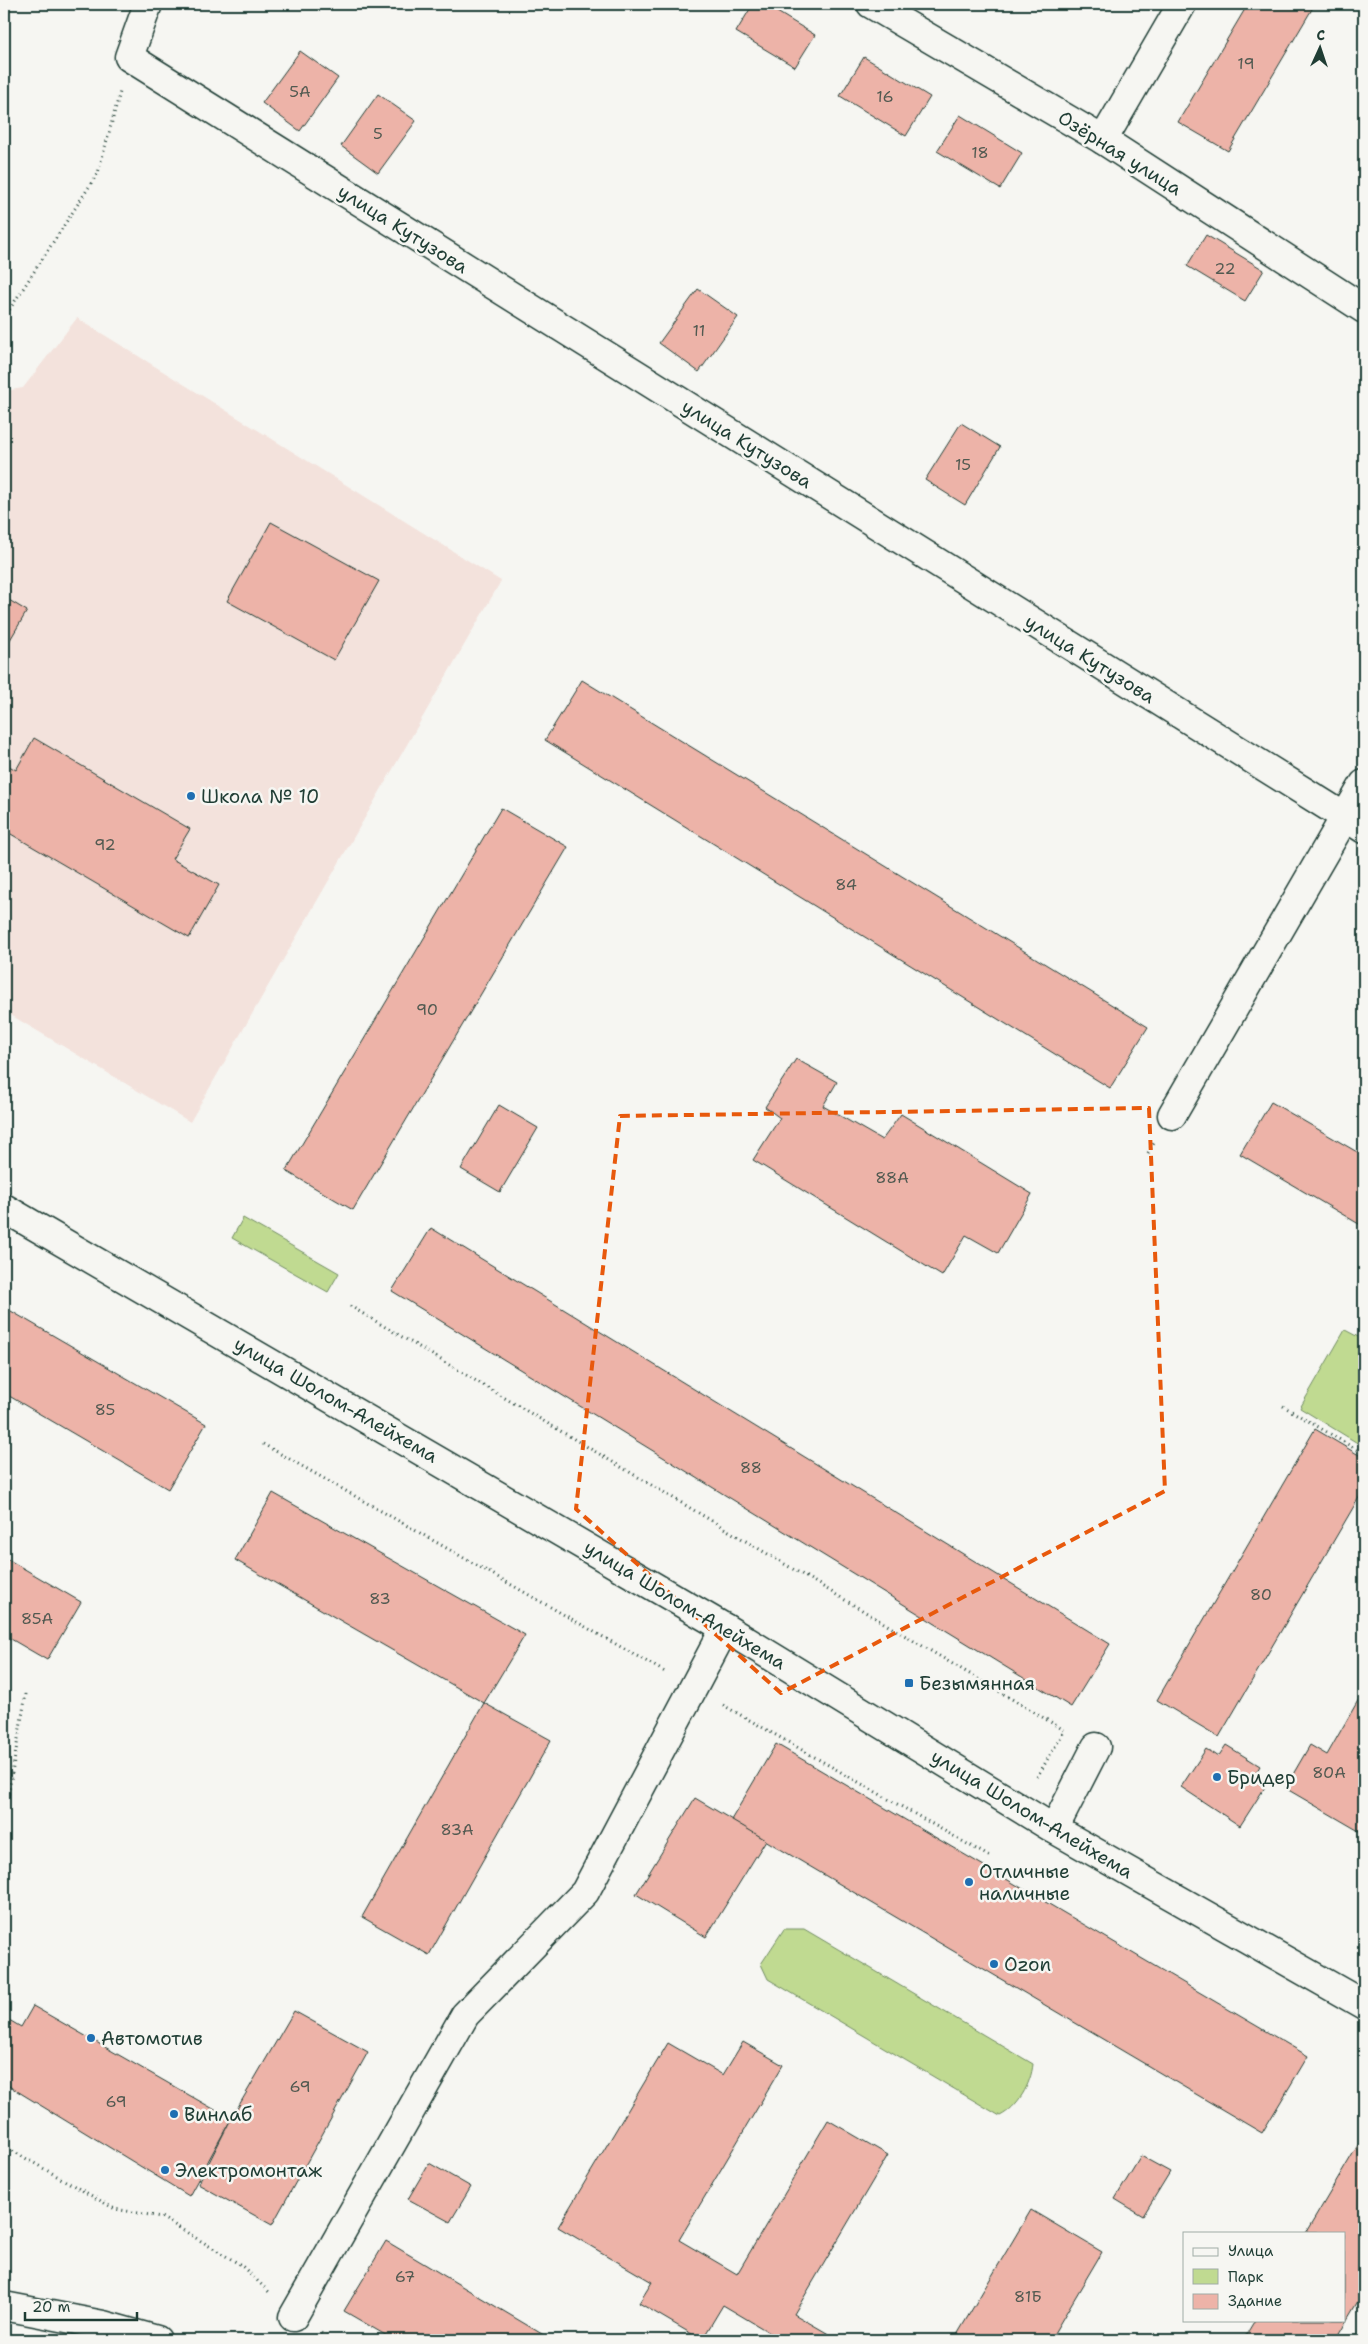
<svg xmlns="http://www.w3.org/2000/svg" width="1368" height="2344" font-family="'Shantell Sans',sans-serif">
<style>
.built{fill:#f3e2dc}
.green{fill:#c0da91;stroke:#708c62}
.building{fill:#edb3a8;stroke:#1f3d34}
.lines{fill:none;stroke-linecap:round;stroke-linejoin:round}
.minor-casing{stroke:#1f3d34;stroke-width:31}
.major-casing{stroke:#1f3d34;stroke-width:31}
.path{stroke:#1f3d34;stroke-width:3;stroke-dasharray:1 4;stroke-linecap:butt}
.minor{stroke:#f6f6f2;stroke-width:28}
.major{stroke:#f6f6f2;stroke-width:28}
.marked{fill:none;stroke:#e8590c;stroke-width:4;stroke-dasharray:10 6;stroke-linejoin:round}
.poi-dot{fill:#1f6fb2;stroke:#f6f6f2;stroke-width:2}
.labels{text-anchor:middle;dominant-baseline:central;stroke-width:5;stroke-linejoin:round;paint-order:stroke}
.number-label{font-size:16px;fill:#525a51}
.street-label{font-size:19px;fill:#1f3d34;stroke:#f6f6f2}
.poi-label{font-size:19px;fill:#1f3d34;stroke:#f6f6f2;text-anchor:start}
</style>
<rect width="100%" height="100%" fill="#f6f6f2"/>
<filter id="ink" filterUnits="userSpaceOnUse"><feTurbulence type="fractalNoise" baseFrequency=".02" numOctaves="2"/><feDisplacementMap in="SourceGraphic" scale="10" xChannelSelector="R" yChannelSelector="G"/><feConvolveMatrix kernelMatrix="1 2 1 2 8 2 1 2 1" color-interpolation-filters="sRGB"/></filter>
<g filter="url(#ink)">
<!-- built -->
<polygon class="built" points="77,318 501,581 190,1122 4,1011 4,391 23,388"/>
<!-- green -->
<g class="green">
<polygon points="243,1218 339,1273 328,1292 232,1238"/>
<polygon points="1345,1330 1364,1340 1364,1447 1300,1408"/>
<path d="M784,1929H804L1033,2064C1031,2084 1018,2107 1000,2116L768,1979L761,1964Z"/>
</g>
<!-- building -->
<g class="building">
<polygon points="753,4 764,4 815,35 795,67 736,32"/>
<polygon points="1248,4 1315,4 1228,151 1178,122"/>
<polygon points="300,51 338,78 300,131 262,103"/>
<polygon points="864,57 930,97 906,136 840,96"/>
<polygon points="378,94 416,121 378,173 341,146"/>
<polygon points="960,115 1022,153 1000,189 937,151"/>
<polygon points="1206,235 1264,270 1245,301 1187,266"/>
<polygon points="698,289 738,317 699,372 659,343"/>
<polygon points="961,423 1000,447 965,505 925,480"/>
<polygon points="271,522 379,581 334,660 227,601"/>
<polygon points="4,597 27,611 4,650"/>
<polygon points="582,680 1148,1027 1110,1088 545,740"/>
<polygon points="34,738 190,829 172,859 219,885 189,938 4,830 4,763 16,770"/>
<polygon points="501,808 568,847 353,1210 286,1171"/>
<polygon points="796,1059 837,1082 823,1106 882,1140 901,1114 1032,1194 998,1253 966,1235 942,1276 753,1160 780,1118 765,1107"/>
<polygon points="1271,1102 1364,1156 1364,1227 1240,1154"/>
<polygon points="499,1105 538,1128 500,1192 461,1169"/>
<polygon points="431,1228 1110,1644 1071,1707 392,1291"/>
<polygon points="4,1307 206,1424 168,1489 4,1393"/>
<polygon points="1315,1429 1364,1458 1364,1489 1219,1737 1157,1700"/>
<polygon points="273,1493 525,1635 484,1703 235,1560"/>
<polygon points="4,1557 81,1602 47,1660 4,1635"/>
<polygon points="1364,1690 1364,1834 1285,1788 1310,1745 1327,1755"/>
<polygon points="484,1703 551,1740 429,1955 362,1917"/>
<polygon points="776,1744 1308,2056 1262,2133 731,1820"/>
<polygon points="1226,1745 1260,1766 1252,1779 1265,1787 1240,1826 1181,1787 1206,1749 1218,1757"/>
<polygon points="695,1798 766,1840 706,1937 636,1894"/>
<polygon points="33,2006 231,2119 189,2196 4,2083 4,2017 21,2027"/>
<polygon points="294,2011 368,2052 272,2225 198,2184 231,2119"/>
<polygon points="743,2042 783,2065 679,2240 737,2274 828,2120 888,2155 794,2314 839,2340 782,2340 723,2305 702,2340 639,2303 652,2282 558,2227 668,2043 723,2075"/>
<polygon points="1364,2135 1364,2291 1335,2340 1243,2340 1255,2320 1344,2320 1344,2233 1306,2233"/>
<polygon points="1141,2156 1170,2172 1143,2216 1115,2199"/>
<polygon points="429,2163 471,2187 450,2222 408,2199"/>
<polygon points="1031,2210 1102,2252 1050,2340 954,2340"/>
<polygon points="386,2241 552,2340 394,2340 344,2311"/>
</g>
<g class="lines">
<!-- minor casing -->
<g class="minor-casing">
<g id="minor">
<polyline points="148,4 129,57 1364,829"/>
<polyline points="871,4 1103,140 1364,309"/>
<polyline points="1103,140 1182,4"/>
<polyline points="1172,1115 1364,784"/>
<polyline points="1054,1829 1096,1747"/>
<polyline points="293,2317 465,2015 585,1892 725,1628"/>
</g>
</g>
<!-- major casing -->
<g class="major-casing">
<g id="major">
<polyline points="4,1208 725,1628 1054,1829 1364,2005"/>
<polyline points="4,2306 103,2325 157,2340"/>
</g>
</g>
<!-- path -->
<g class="path">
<polyline points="4,318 98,173 120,92"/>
<polyline points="1148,1153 1154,1143"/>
<polyline points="350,1306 1064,1730"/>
<polyline points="1283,1406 1364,1454"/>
<polyline points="263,1444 665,1672"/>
<polyline points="723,1705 992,1858"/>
<polyline points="1037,1777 1065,1730"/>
<polyline points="4,1818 26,1694"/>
<polyline points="4,2146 115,2209 161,2217 241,2265 269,2292"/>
<polyline points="321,2333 332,2340"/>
</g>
<!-- minor -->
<use href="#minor" class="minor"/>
<!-- major -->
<use href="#major" class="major"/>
</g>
</g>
<!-- marked area -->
<path class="marked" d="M1149,1108L1165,1491L781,1693L576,1509L620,1116Z"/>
<!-- markers -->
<g class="poi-dot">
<circle cx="191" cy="796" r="5"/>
<rect x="904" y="1678" width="10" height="10" rx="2.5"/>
<circle cx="1217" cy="1777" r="5"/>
<circle cx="969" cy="1882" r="5"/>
<circle cx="994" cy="1964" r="5"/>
<circle cx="91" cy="2038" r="5"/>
<circle cx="174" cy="2114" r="5"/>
<circle cx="165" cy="2170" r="5"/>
</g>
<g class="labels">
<!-- number labels -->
<g class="number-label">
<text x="1246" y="63">19</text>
<text x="300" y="91">5А</text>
<text x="885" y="96">16</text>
<text x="378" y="133">5</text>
<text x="980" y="152">18</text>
<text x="1225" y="268">22</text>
<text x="699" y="330">11</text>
<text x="963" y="464">15</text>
<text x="105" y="844">92</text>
<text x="846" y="884">84</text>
<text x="427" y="1009">90</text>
<text x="892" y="1177">88А</text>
<text x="105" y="1409">85</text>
<text x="751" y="1467">88</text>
<text x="1261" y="1594">80</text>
<text x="380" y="1598">83</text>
<text x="37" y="1618">85А</text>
<text x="1329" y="1772">80А</text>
<text x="457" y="1829">83А</text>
<text x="300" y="2086">69</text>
<text x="116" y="2101">69</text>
<text x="405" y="2276">67</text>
<text x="1028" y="2296">81Б</text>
</g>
<!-- street labels -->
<g class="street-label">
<text transform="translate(1120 153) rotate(32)">Озёрная улица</text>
<text transform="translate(403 229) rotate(32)">улица Кутузова</text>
<text transform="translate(747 444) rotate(32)">улица Кутузова</text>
<text transform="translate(1090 659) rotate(32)">улица Кутузова</text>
<text transform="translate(336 1400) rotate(30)">улица Шолом-Алейхема</text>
<text transform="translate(685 1605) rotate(31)">улица Шолом-Алейхема</text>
<text transform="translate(1032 1814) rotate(31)">улица Шолом-Алейхема</text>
</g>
<!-- poi labels -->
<g class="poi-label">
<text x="201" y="796">Школа № 10</text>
<text x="919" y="1683">Безымянная</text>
<text x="1227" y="1777">Бридер</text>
<text x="979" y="1871">Отличные<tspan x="979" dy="22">наличные</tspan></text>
<text x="1004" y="1964">Ozon</text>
<text x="101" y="2038">Автомотив</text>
<text x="184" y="2114">Винлаб</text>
<text x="175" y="2170">Электромонтаж</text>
</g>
</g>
<!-- margin -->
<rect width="1368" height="2344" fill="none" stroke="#f6f6f2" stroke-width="20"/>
<rect x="10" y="10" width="1348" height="2324" fill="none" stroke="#1f3d34" stroke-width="2" filter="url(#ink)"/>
<!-- legend -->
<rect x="1183" y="2232" width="162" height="90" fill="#f6f6f2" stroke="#a0aca6"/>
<rect x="1193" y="2248" width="25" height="8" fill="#f6f6f2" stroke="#a0aca6"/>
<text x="1228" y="2256" font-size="15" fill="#1f3d34">Улица</text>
<rect x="1193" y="2269" width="25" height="15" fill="#c0da91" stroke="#a0aca6"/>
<text x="1228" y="2282" font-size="15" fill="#1f3d34">Парк</text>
<rect x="1193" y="2294" width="25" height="15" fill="#edb3a8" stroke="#a0aca6"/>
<text x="1228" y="2306" font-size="15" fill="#1f3d34">Здание</text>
<!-- north arrow -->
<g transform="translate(1320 48) rotate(3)" stroke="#f6f6f2" stroke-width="4" paint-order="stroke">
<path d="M0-4L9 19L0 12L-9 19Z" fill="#1f3d34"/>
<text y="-8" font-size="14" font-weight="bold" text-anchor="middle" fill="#1f3d34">С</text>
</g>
<!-- scale -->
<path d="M25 2312v8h112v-8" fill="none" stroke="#1f3d34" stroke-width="2.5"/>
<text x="32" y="2312" font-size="15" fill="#1f3d34" stroke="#f6f6f2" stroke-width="4" paint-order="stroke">20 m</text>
</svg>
